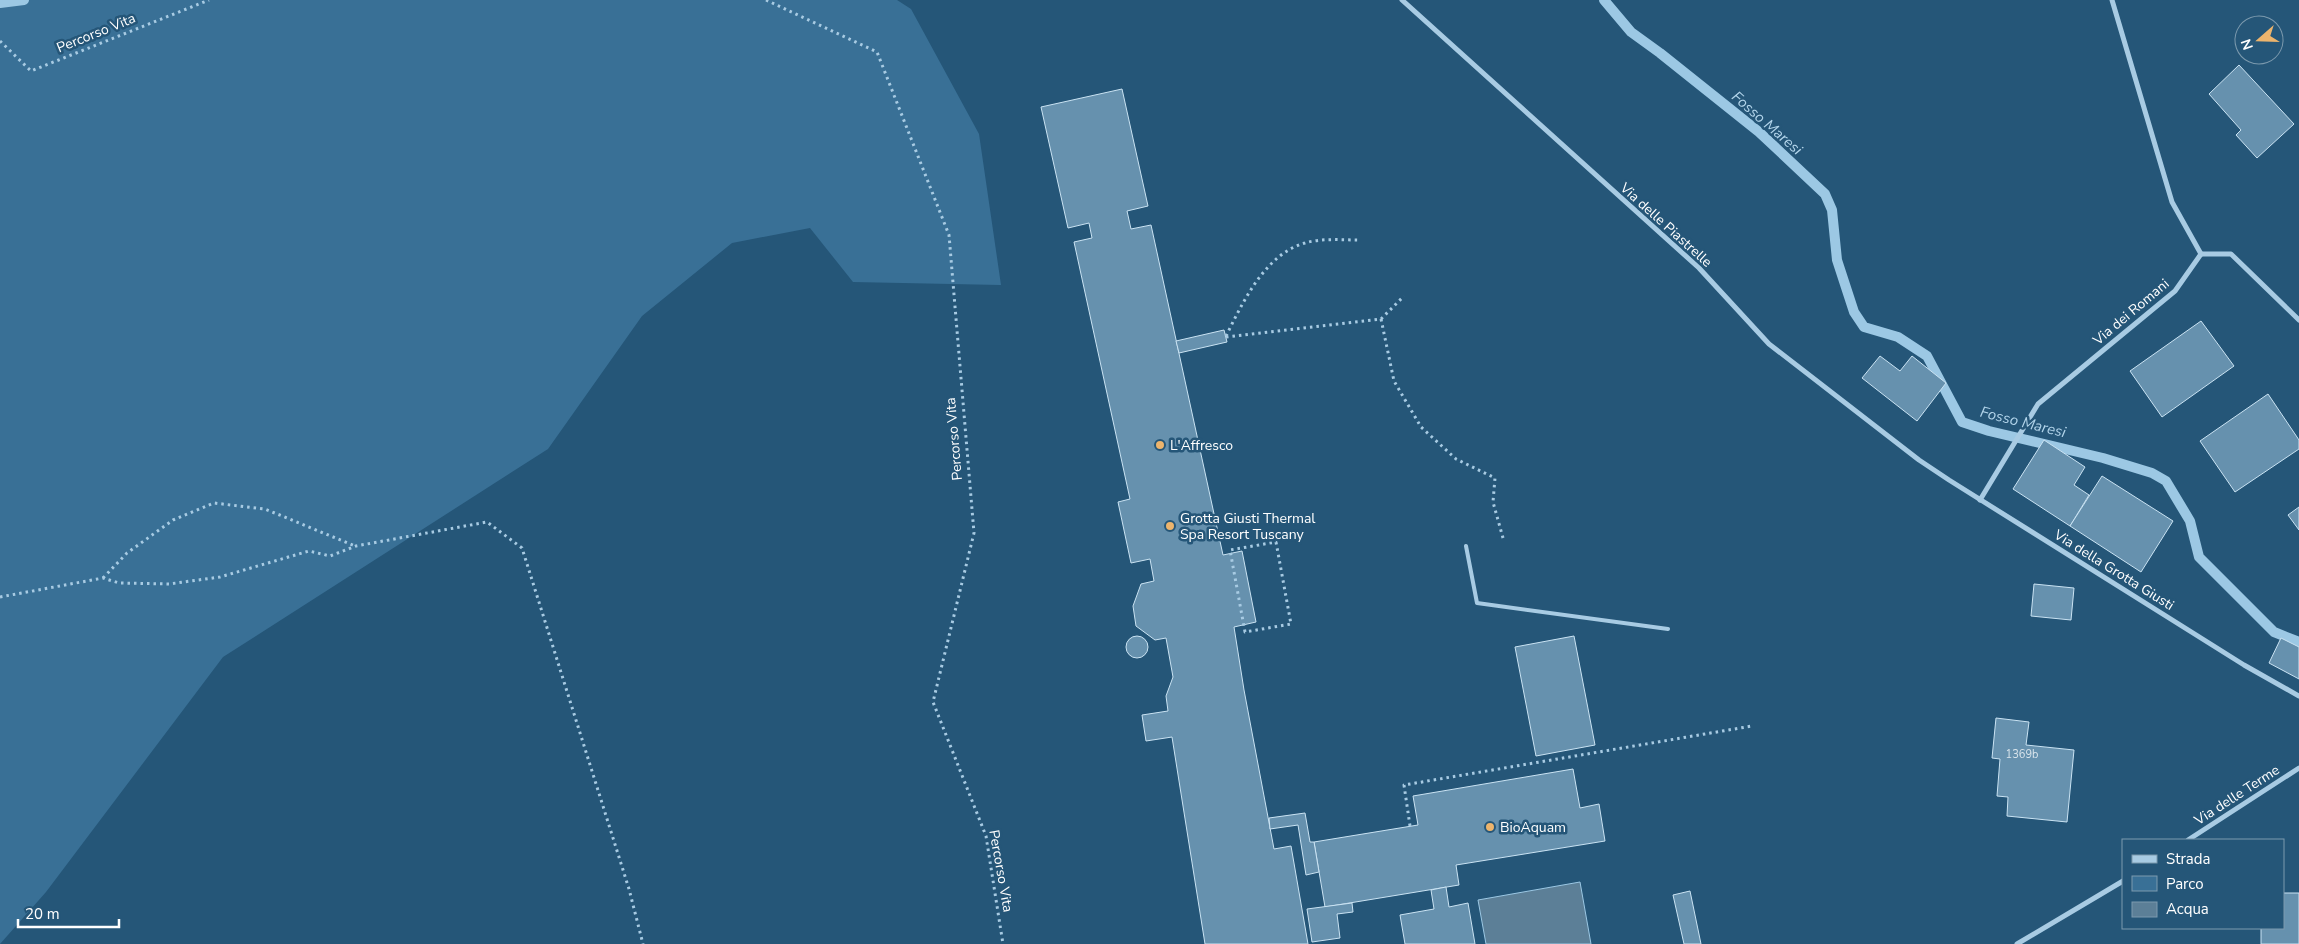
<svg xmlns="http://www.w3.org/2000/svg" width="2299" height="944" font-family="'Nunito Sans',sans-serif">
<style>
.green{fill:#397096}
.water{fill:#5c7f97;stroke:#9cc8e4}
.lines{fill:none;stroke-linecap:round;stroke-linejoin:round}
.stream{stroke:#9cc8e4;stroke-width:10}
.building{fill:#6691ae;stroke:#cae3f3}
.path{stroke:#a8cbe3;stroke-width:3;stroke-dasharray:2.5 4;stroke-linecap:butt}
.lane{stroke:#a8cbe3;stroke-width:4}
.street{stroke:#a8cbe3;stroke-width:5}
.poi-dot{fill:#ecb46d;stroke:#255678;stroke-width:2}
.labels{text-anchor:middle;dominant-baseline:central;stroke-width:5;stroke-linejoin:round;paint-order:stroke}
.number-label{font-size:11px;fill:#d9e4eb}
.street-label{font-size:14px;fill:#fff;stroke:#255678}
.poi-label{font-size:14px;fill:#fff;stroke:#255678;text-anchor:start}
.water-label{font-size:15px;font-style:italic;fill:#b3d5eb;stroke:#255678}
</style>
<rect width="100%" height="100%" fill="#255678"/>
<!-- green -->
<polygon class="green" points="0,0 897,0 911,9 979,134 1001,285 853,282 810,228 732,243 642,316 548,449 223,657 46,892 0,944"/>
<!-- water -->
<polygon class="water" points="1580,882 1591,944 1486,944 1478,900"/>
<g class="lines">
<!-- stream -->
<g class="stream">
<polyline points="1604,0 1631,32 1660,53 1759,132 1825,194 1832,210 1837,260 1854,312 1864,327 1898,337 1927,356 1962,422 1989,431 2103,458 2152,473 2166,481 2190,521 2199,557 2274,632 2299,642"/>
<polyline points="0,3 24,0"/>
</g>
</g>
<!-- building -->
<g class="building">
<polygon points="2239,65 2294,124 2257,158 2236,135 2241,130 2209,94"/>
<polygon points="1122,89 1148,206 1127,211 1131,229 1151,225 1223,555 1242,551 1256,622 1234,627 1244,690 1274,849 1291,846 1308,944 1205,944 1172,737 1146,741 1142,715 1168,711 1166,696 1173,677 1166,638 1155,640 1136,626 1133,606 1141,584 1154,581 1150,559 1131,563 1118,502 1130,499 1074,242 1092,238 1089,223 1068,228 1041,107"/>
<polygon points="2201,321 2234,366 2162,417 2130,371"/>
<polygon points="1224,330 1227,342 1179,353 1176,341"/>
<polygon points="1880,356 1900,371 1912,356 1946,383 1917,421 1862,378"/>
<polygon points="2268,394 2299,440 2299,449 2235,492 2200,441"/>
<polygon points="2044,440 2085,467 2074,485 2089,495 2070,526 2013,489"/>
<polygon points="2102,476 2173,521 2141,572 2070,526"/>
<polygon points="2299,507 2299,530 2288,515"/>
<polygon points="2034,584 2074,588 2071,620 2031,616"/>
<circle cx="1137" cy="647" r="11"/>
<polygon points="1574,636 1595,745 1536,756 1515,647"/>
<polygon points="2281,638 2299,647 2299,679 2269,663"/>
<polygon points="1996,718 2029,722 2026,745 2074,750 2067,822 2007,816 2008,797 1997,796 2000,759 1992,758"/>
<polygon points="1573,769 1580,808 1599,804 1605,841 1456,865 1459,885 1325,907 1314,842 1418,825 1413,796"/>
<polygon points="1305,813 1310,842 1314,842 1319,872 1306,875 1298,825 1270,829 1269,818"/>
<polygon points="1446,887 1449,907 1468,903 1475,944 1405,944 1400,915 1434,909 1431,890"/>
<polygon points="1690,891 1701,944 1684,944 1673,895"/>
<polygon points="2283,893 2299,893 2299,944 2261,944 2261,928 2283,928"/>
<polygon points="1352,903 1353,912 1337,914 1340,938 1312,942 1307,909"/>
</g>
<g class="lines">
<!-- path -->
<g class="path">
<polyline points="766,0 877,52 949,235 974,533 933,702 986,836 1003,944"/>
<polyline points="0,41 31,71 209,0"/>
<polyline points="1381,319 1394,381 1421,427 1456,459 1495,478 1493,502 1503,538"/>
<path d="M1226,336C1243,302 1265,254 1305,243C1321,238 1342,240 1359,240"/>
<polyline points="1226,337 1381,319 1404,296"/>
<polygon points="1276,542 1291,624 1245,632 1230,550"/>
<polyline points="103,578 127,553 173,520 214,503 265,509 355,546"/>
<polyline points="0,597 103,578 119,583 169,584 220,577 309,551 330,556 356,546 487,522 522,548 629,889 643,944"/>
<polyline points="1410,826 1404,785 1752,726"/>
</g>
<!-- lane -->
<polyline class="lane" points="1466,546 1477,603 1668,629"/>
<!-- street -->
<g class="street">
<polyline points="1402,0 1699,268 1769,344 1919,460 1949,480 2244,665 2299,696"/>
<polyline points="2112,0 2172,202 2201,254"/>
<polyline points="2201,254 2231,254 2299,320"/>
<polyline points="1980,500 2038,404 2175,291 2201,254"/>
<polyline points="2188,840 2299,768"/>
<polyline points="2017,944 2123,881"/>
</g>
</g>
<!-- markers -->
<g class="poi-dot">
<circle cx="1160" cy="445" r="5"/>
<circle cx="1170" cy="526" r="5"/>
<circle cx="1490" cy="827" r="5"/>
</g>
<g class="labels">
<!-- number labels -->
<g class="number-label">
<text x="2022" y="754">1369b</text>
</g>
<!-- street labels -->
<g class="street-label">
<text transform="translate(96 33) rotate(-22)">Percorso Vita</text>
<text transform="translate(1666 225) rotate(42)">Via delle Piastrelle</text>
<text transform="translate(2131 312) rotate(-40)">Via dei Romani</text>
<text transform="translate(954 439) rotate(-95)">Percorso Vita</text>
<text transform="translate(2114 570) rotate(32)">Via della Grotta Giusti</text>
<text transform="translate(2237 795) rotate(-33)">Via delle Terme</text>
<text transform="translate(1001 871) rotate(80)">Percorso Vita</text>
</g>
<!-- poi labels -->
<g class="poi-label">
<text x="1170" y="445">L'Affresco</text>
<text x="1180" y="518">Grotta Giusti Thermal<tspan x="1180" dy="16">Spa Resort Tuscany</tspan></text>
<text x="1500" y="827">BioAquam</text>
</g>
<!-- water labels -->
<g class="water-label">
<text transform="translate(1767 123) rotate(41)">Fosso Maresi</text>
<text transform="translate(2023 422) rotate(14)">Fosso Maresi</text>
</g>
</g>
<!-- legend -->
<rect x="2122" y="839" width="162" height="90" fill="#255678" stroke="#7c9aae"/>
<rect x="2132" y="855" width="25" height="8" fill="#a8cbe3" stroke="#7c9aae"/>
<text x="2166" y="864" font-size="15" fill="#ffffff">Strada</text>
<rect x="2132" y="876" width="25" height="15" fill="#397096" stroke="#7c9aae"/>
<text x="2166" y="889" font-size="15" fill="#ffffff">Parco</text>
<rect x="2132" y="902" width="25" height="15" fill="#5c7f97" stroke="#7c9aae"/>
<text x="2166" y="914" font-size="15" fill="#ffffff">Acqua</text>
<!-- north arrow -->
<g transform="translate(2259 40) rotate(250)"><circle r="24" fill="#255678" stroke="#7c9aae"/>
<path d="M0-4L9 19L0 12L-9 19Z" fill="#ecb46d"/>
<text y="-8" font-size="14" font-weight="bold" text-anchor="middle" fill="#ffffff">N</text>
</g>
<!-- scale -->
<path d="M18 919v8h101v-8" fill="none" stroke="#ffffff" stroke-width="2.5"/>
<text x="25" y="919" font-size="15" fill="#ffffff" stroke="#255678" stroke-width="4" paint-order="stroke">20 m</text>
</svg>
